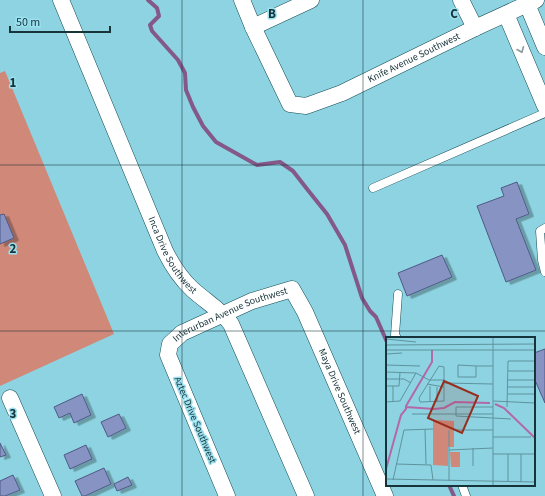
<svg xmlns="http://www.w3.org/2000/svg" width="545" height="496" font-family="'Source Sans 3',sans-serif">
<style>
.green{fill:#d08879}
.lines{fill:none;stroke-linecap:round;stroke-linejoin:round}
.stream{stroke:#845888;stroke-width:4}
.building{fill:#8693c3;stroke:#4e5a85;filter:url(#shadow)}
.service-casing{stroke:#144c56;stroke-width:9}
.minor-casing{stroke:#144c56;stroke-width:17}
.service{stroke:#fff;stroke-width:8}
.minor{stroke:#fff;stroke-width:16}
.oneway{stroke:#8b9a9c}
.grid{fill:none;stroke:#17343a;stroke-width:1;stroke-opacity:0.55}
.labels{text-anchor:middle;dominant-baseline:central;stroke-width:3;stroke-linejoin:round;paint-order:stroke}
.street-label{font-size:10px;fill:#17343a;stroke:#9ae0ef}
.inset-river{fill:none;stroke:#b368a9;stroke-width:2}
.inset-road{fill:none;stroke:#5e939e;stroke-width:1}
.view{fill:#972d1c;fill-opacity:0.15;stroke:#972d1c;stroke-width:2}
.inset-edge{fill:none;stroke:#17343a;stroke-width:2}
.grid-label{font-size:13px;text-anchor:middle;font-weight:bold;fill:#17343a;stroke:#9ae0ef;stroke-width:3;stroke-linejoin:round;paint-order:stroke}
</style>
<defs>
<filter id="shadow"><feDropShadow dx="4.5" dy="2.5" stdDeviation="0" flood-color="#0004"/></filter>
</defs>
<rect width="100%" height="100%" fill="#8ed3e1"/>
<!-- green -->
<polygon class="green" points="5,71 114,334 0,386 0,73"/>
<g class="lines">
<!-- stream -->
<g class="stream">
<polyline points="148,0 157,8 159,16 150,25 152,31 178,60 185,73 186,90 193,107 203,126 216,142 257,165 280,162 293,171 307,189 327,214 345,245 362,298 370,311 376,317 387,342"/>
<polyline points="449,485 454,496"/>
</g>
</g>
<!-- building -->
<g class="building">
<polygon points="517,182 529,214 516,219 536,270 506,282 477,206 504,196 501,188"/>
<polygon points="4,214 14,238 0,244 0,215"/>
<polygon points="442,255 452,277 407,296 398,273"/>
<polygon points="545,349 545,403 534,378 534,353"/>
<polygon points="82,394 91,415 74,423 70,413 59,418 54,407"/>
<polygon points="119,414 126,428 108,437 101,422"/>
<polygon points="0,443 6,455 0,457"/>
<polygon points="86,445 92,459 70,469 64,455"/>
<polygon points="104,468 111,484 85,496 82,496 75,481"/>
<polygon points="13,475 20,490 5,496 0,496 0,481"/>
<polygon points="128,477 132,485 117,491 114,484"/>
</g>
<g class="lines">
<!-- service casing -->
<g class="service-casing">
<g id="service">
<polyline points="373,188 545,113"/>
<polyline points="545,228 540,231 542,260 545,272"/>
<polyline points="397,338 395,335 398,294"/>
<polyline points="462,485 466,496"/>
</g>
</g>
<!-- minor casing -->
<g class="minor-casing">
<g id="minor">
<path id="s1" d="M61,0L165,251C172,265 180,278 192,289C205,301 221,310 231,324L306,496"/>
<path id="s2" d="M242,0L253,27L290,104L306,106L342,93L475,28L536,0"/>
<polyline points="461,0 475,28"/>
<polyline points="527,4 545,47"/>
<polyline points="506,14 545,106"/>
<polyline points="253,27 311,0"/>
<polyline points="10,398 53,496"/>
<path id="s3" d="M227,496L168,355L170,344L182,333L252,301L292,289L305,312L385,496"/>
</g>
</g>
<!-- service -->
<use href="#service" class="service"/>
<!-- minor -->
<use href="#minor" class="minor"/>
</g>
<!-- one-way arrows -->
<defs><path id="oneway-chevron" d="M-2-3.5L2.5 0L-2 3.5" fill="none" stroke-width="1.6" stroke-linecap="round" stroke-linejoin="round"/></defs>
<use class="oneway" href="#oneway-chevron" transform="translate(521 50) rotate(67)"/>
<!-- grid -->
<path class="grid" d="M182,0V496M363,0V496M0,165H545M0,331H545"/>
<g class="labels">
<!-- street labels -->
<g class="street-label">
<text stroke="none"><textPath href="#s2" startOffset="249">Knife Avenue Southwest</textPath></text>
<text stroke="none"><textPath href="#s1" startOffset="279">Inca Drive Southwest</textPath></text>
<text stroke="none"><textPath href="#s3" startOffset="232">Interurban Avenue Southwest</textPath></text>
<text stroke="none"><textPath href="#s3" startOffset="412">Maya Drive Southwest</textPath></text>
<text transform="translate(195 420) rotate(67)">Aztec Drive Southwest</text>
</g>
</g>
<!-- overview -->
<g transform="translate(386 337)">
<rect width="149" height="149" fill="#8ed3e1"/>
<path d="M47,83L68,84V110H62V129L47,128ZM64,115H74V130H65Z" fill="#d08879"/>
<path class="inset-river" d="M109,67L118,71L149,101M20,70L48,72L58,71L69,65L104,66M0,132L15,78L20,72V69L46,25V13"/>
<path class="inset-road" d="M107,0V149M0,2L30,5M0,8L149,7M0,13H149M0,17L16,16M0,28L34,29M72,28L90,29V40H72ZM53,29L58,30V64L34,65L33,61ZM90,29H107M122,34H149M0,35L30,36L43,43H58M0,42H18L25,46M122,43H149M58,46L107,47M41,47L58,50M0,49H13L14,35M7,49V65M44,49V65M51,50V65M122,50H149M122,57H149M107,64L149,66M0,65L14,64L30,36M107,70H70V79L125,82M121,70L122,24H149M26,77H107M39,92L40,127M63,93V144M69,93H107M107,100H145M63,113L107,111M107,117H149M122,117V145M135,117V145M10,127L45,128L47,143M87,129V111M0,142L149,145M7,143L18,93L47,92"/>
<path class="view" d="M58,44L92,59L76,96L42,81Z"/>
<rect width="149" height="149" class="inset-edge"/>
</g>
<g class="grid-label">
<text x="272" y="18">B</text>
<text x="454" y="18">C</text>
<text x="13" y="87">1</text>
<text x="13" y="253">2</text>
<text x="13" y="418">3</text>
</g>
<!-- scale -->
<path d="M10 26v6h100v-6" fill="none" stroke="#17343a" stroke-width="2"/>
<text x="16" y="26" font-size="12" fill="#17343a" stroke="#9ae0ef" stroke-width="3" paint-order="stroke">50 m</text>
</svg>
